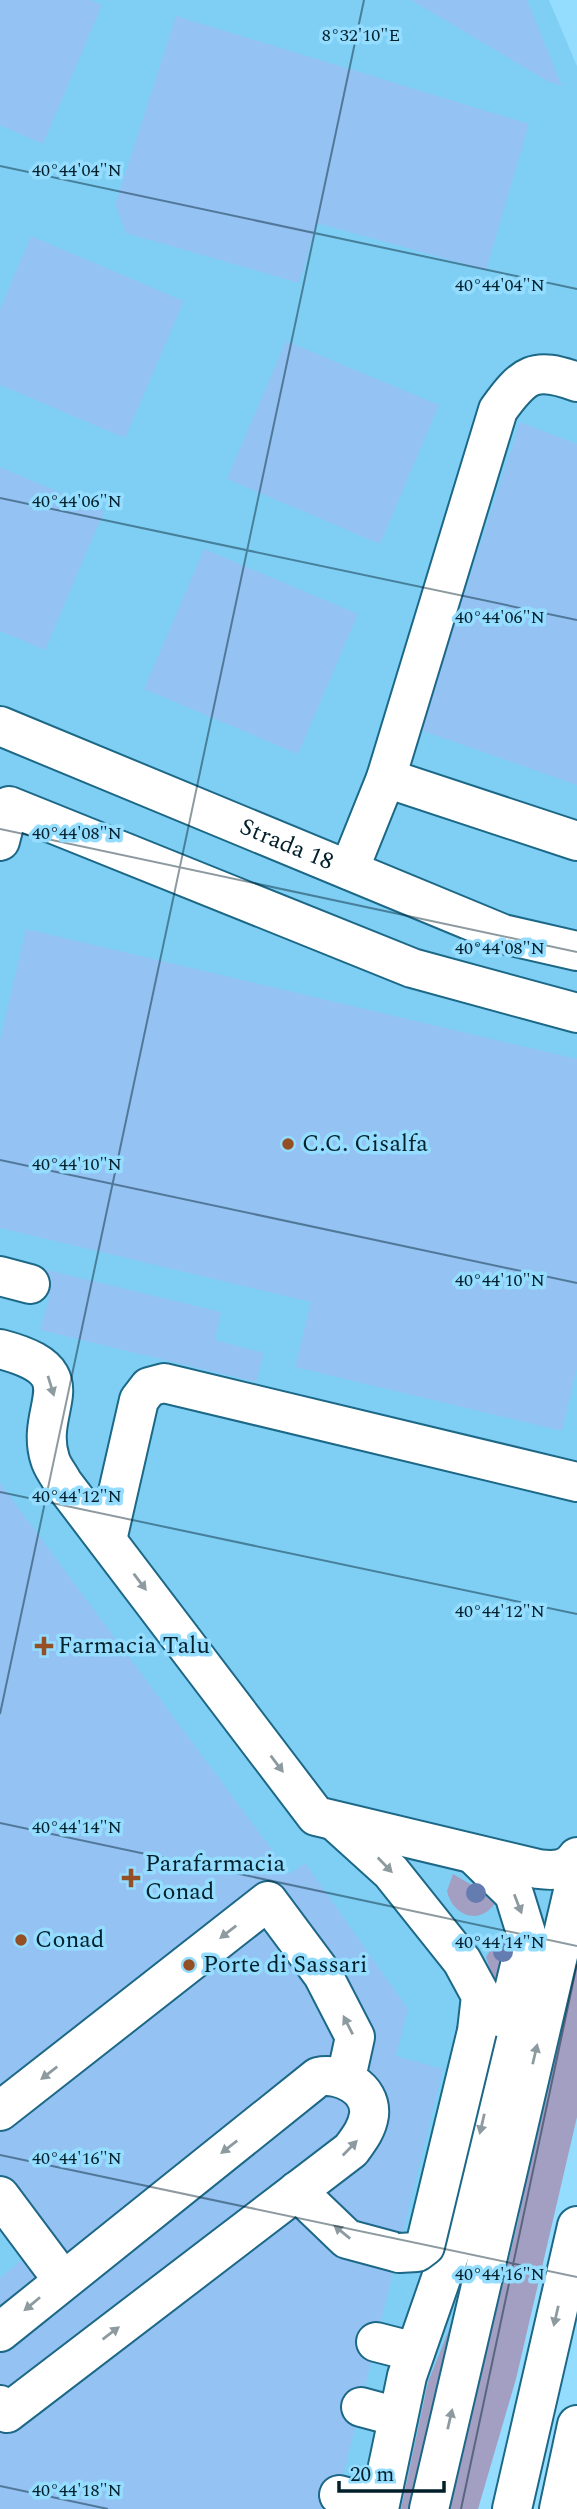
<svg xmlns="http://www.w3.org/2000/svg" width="577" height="2509" font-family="Spectral,serif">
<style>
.built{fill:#7fcff5}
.green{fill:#a29fc3}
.building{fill:#93c2f3}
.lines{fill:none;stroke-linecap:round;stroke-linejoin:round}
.minor-casing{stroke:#1d6886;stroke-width:42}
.highway-casing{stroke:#1d6886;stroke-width:42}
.minor{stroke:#fff;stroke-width:38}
.highway{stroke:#fff;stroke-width:38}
.minor-bridge-casing{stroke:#1d6886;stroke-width:42;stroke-linecap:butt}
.minor-bridge{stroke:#fff;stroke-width:38}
.tree{fill:#647cb0}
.oneway{fill:#8d9ba0}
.ticks{fill:none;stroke:#02202c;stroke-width:2;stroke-opacity:0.45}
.poi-dot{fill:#954f25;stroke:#95ddff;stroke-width:2.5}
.labels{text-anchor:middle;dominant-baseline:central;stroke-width:7;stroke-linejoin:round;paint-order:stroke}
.street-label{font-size:24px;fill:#02202c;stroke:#95ddff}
.poi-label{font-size:24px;fill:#02202c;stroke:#95ddff;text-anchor:start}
.ticks-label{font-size:18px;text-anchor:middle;fill:#02202c;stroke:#95ddff;stroke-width:7;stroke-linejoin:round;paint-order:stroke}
</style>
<rect width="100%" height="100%" fill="#95ddff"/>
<!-- built -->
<polygon class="built" points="0,0 549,0 577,66 577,1861 438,2509 0,2509"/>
<!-- green -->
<g class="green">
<path d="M453,1874L497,1900C483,1926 453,1918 447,1891Z"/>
<polygon points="577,1932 577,2117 516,2379 478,2509 448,2509 518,2221 567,1970"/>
<polygon points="497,1939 513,1944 503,2009 486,1957"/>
<polygon points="475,2265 422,2509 401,2509 428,2382"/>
</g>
<!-- building -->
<g class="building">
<polygon points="0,0 90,0 102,5 43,144 0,125"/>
<polygon points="411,0 527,0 562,86 549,82"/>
<polygon points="176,16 529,124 486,270 317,223 299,283 126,233 115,205"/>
<polygon points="31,236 184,301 125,438 0,385 0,309"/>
<polygon points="286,341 439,405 380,544 227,479"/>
<polygon points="520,422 577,444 577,785 420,730"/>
<polygon points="0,467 104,511 45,650 0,631"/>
<polygon points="204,549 358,614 298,754 144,689"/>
<polygon points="26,929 577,1059 577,1368 562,1431 295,1367 311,1302 0,1228 0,1040"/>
<polygon points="35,1267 221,1312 215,1340 264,1353 256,1382 40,1330 50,1295 29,1288"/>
<polygon points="0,1483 287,1870 290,1874 305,1863 408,2009 396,2056 443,2069 335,2509 0,2509 0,2278 24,2258 0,2225"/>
</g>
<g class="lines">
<!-- minor casing -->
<g class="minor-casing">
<g id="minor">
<path id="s1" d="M0,726L503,934L577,951"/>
<polyline points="386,778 577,841"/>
<polyline points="0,841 9,806 412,968 577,1013"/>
<path d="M349,870L386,778L498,410C524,374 534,366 577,382"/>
<polyline points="0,1276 30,1284"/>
<path d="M0,1349C92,1373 33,1406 50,1459C52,1467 59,1475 63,1483L316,1816L538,1869C554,1871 568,1871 577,1857"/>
<polyline points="107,1540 139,1400 149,1387 164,1383 577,1482"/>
<polyline points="338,1824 391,1872 462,1961 481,1996 477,2031"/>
<polyline points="0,2111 268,1901 323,1975 355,2037 346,2078"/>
<polyline points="297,2191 347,2239 399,2253"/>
<polyline points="0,2196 62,2279"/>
<path d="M0,2332L318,2077C340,2072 372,2088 369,2115C367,2129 359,2139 351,2150L7,2413L0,2405"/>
<polyline points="376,2342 415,2352"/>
<polyline points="361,2407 398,2417"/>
<polyline points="339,2495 379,2506"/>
<polyline points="379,2509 407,2376 453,2244 527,1936 514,1894 474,1855"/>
<polyline points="429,2509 577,1874"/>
</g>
</g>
<!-- highway casing -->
<g class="highway-casing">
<g id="highway">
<polyline points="512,2509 577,2226"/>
<polyline points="559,2509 577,2425"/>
</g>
</g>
<!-- minor -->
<use href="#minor" class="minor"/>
<!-- highway -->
<use href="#highway" class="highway"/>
<!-- minor-bridge casing -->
<g class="minor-bridge-casing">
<polyline id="minor-bridge" points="399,2253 417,2252 425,2246 477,2031"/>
</g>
<!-- minor-bridge -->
<use href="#minor-bridge" class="minor-bridge"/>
</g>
<!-- trees -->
<g class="tree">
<circle cx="476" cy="1893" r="10"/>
<circle cx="503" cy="1952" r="10"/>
</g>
<!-- one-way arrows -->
<defs><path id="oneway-solid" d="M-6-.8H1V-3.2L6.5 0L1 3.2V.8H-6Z" transform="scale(1.75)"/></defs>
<g class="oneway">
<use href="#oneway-solid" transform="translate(51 1386) rotate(73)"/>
<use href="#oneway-solid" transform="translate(140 1582) rotate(53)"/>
<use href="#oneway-solid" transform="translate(277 1764) rotate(53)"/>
<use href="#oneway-solid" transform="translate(385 1865) rotate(46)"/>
<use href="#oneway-solid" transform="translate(518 1904) rotate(69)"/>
<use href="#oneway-solid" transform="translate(228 1932) rotate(142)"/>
<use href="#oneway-solid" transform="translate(348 2025) rotate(-117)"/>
<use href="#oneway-solid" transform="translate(535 2054) rotate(-77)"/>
<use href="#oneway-solid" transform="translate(49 2073) rotate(142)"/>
<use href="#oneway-solid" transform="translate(482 2124) rotate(103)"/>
<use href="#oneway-solid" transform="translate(229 2147) rotate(142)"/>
<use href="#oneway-solid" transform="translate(350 2148) rotate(-46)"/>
<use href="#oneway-solid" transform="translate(342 2232) rotate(-141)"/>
<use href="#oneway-solid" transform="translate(32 2304) rotate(140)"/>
<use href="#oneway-solid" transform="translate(556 2316) rotate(103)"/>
<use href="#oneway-solid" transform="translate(111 2333) rotate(-37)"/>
<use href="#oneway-solid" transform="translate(450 2419) rotate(-77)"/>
</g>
<!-- ticks -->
<path class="ticks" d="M0,166L577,289M0,498L577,620M0,829L577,952M0,1160L577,1283M0,1492L577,1614M0,1714L364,0M0,1823L577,1946M0,2155L577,2277M0,2486L108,2509M461,2509L577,1964"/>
<!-- markers -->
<g class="poi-dot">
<circle cx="288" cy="1144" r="7"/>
<path d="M40.5 1635.5h7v7h7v7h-7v7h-7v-7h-7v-7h7z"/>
<path d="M127.5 1867.5h7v7h7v7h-7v7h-7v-7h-7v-7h7z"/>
<circle cx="21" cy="1940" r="7"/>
<circle cx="189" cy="1965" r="7"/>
</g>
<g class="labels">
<!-- street labels -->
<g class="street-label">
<text stroke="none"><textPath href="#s1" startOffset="310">Strada 18</textPath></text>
</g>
<!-- poi labels -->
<g class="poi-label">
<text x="302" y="1144">C.C. Cisalfa</text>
<text x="58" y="1646">Farmacia Talu</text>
<text x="145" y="1864">Parafarmacia<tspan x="145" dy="28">Conad</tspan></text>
<text x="35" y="1940">Conad</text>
<text x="203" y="1965">Porte di Sassari</text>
</g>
</g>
<g class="ticks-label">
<text x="361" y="41">8°32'10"E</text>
<text x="77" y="176">40°44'04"N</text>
<text x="500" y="291">40°44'04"N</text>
<text x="77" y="507">40°44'06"N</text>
<text x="500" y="623">40°44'06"N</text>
<text x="77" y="839">40°44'08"N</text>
<text x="500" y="954">40°44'08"N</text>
<text x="77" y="1170">40°44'10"N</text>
<text x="500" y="1286">40°44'10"N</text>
<text x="77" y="1502">40°44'12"N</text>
<text x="500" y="1617">40°44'12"N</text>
<text x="77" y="1833">40°44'14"N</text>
<text x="500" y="1948">40°44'14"N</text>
<text x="77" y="2164">40°44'16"N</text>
<text x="500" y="2280">40°44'16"N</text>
<text x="77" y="2496">40°44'18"N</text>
</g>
<!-- scale -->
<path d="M339 2481v10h105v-10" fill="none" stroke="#02202c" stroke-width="3.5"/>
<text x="350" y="2481" font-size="21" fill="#02202c" stroke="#95ddff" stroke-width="5" paint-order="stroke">20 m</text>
</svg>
